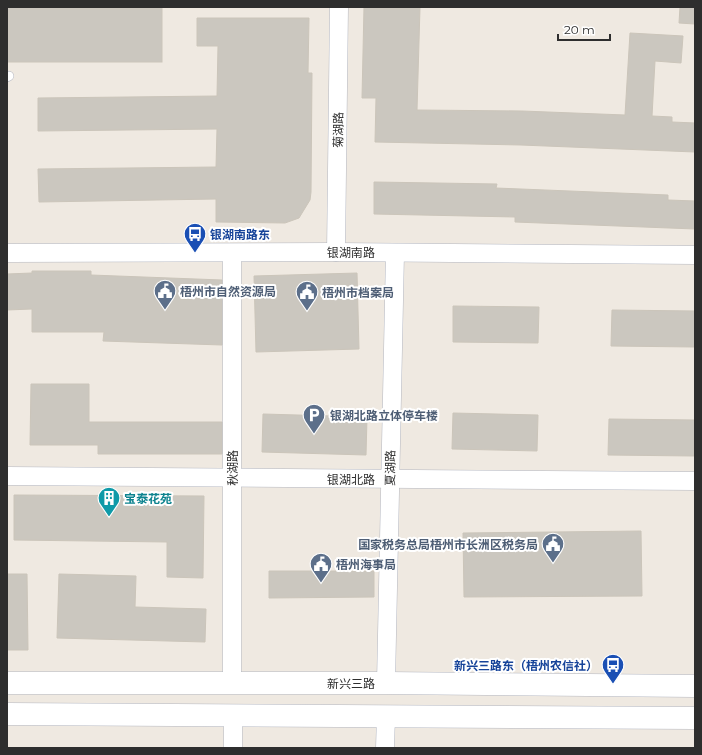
<svg xmlns="http://www.w3.org/2000/svg" width="702" height="755" font-family="Montserrat,'Noto Sans SC',sans-serif">
<style>
.building{fill:#cbc7bf;stroke:#cbc5ba}
.lines{fill:none;stroke-linecap:round;stroke-linejoin:round}
.service-casing{stroke:#b4b7c1;stroke-width:10}
.minor-casing{stroke:#b4b7c1;stroke-width:19}
.secondary-casing{stroke:#b4b7c1;stroke-width:23}
.service{stroke:#fff;stroke-width:9}
.minor{stroke:#fff;stroke-width:18}
.secondary{stroke:#fff;stroke-width:22}
.labels{text-anchor:middle;dominant-baseline:central;stroke-width:4;stroke-linejoin:round;paint-order:stroke}
.street-label{font-size:12px;fill:#2e2e2e;stroke:#fff}
.transit-label{font-size:12px;font-weight:bold;fill:#164399;stroke:#fff;text-anchor:start}
.service-label{font-size:12px;font-weight:bold;fill:#4e5e75;stroke:#fff;text-anchor:start}
.culture-label{font-size:12px;font-weight:bold;fill:#0d838f;stroke:#fff;text-anchor:start}
</style>
<rect width="100%" height="100%" fill="#efe9e1"/>
<!-- building -->
<g class="building">
<rect x="7" y="7" width="155" height="55"/>
<polygon points="364,7 420,7 417,110 522,111 625,115 630,33 683,36 681,63 655,61 652,116 672,117 672,122 695,123 695,152 521,145 375,142 376,98 362,98"/>
<polygon points="680,7 695,7 695,24 679,23"/>
<polygon points="197,18 309,18 308,73 312,73 311,192 310,200 299,218 285,223 216,222 216,199 39,202 38,169 216,167 217,129 38,131 38,98 217,96 218,46 197,46"/>
<polygon points="374,182 497,184 496,188 668,195 668,200 695,201 695,229 515,222 515,217 374,214"/>
<polygon points="32,271 91,271 91,275 222,280 222,345 103,341 104,332 32,332 32,309 7,310 7,274 32,273"/>
<polygon points="357,273 359,349 256,352 254,276"/>
<polygon points="453,306 539,307 538,343 453,342"/>
<polygon points="612,310 695,311 695,347 611,346"/>
<polygon points="31,384 89,384 89,422 222,422 222,454 98,454 98,445 30,445"/>
<polygon points="453,413 538,415 537,451 452,449"/>
<polygon points="263,414 367,417 366,455 262,452"/>
<polygon points="609,419 695,420 694,456 608,455"/>
<polygon points="14,495 204,496 203,578 167,577 167,542 14,540"/>
<polygon points="641,531 642,596 464,597 463,533"/>
<polygon points="269,571 374,571 374,597 269,598"/>
<polygon points="7,574 27,574 28,650 7,650"/>
<polygon points="59,574 136,576 135,607 206,609 205,642 57,638"/>
</g>
<g class="lines">
<!-- service casing -->
<g class="service-casing">
<polyline id="service" points="7,77 9,76"/>
</g>
<!-- minor casing -->
<g class="minor-casing">
<g id="minor">
<polyline points="336,252 339,7"/>
<polyline points="7,253 336,252 695,255"/>
<polyline points="7,476 695,481"/>
<polyline points="232,683 232,254"/>
<polyline points="386,683 395,253"/>
<polyline points="233,715 233,748"/>
<polyline points="385,748 386,716"/>
</g>
</g>
<!-- secondary casing -->
<g class="secondary-casing">
<g id="secondary">
<polyline points="7,683 386,683 695,686"/>
<polyline points="7,714 695,718"/>
</g>
</g>
<!-- service -->
<use href="#service" class="service"/>
<!-- minor -->
<use href="#minor" class="minor"/>
<!-- secondary -->
<use href="#secondary" class="secondary"/>
</g>
<!-- icons -->
<defs>
<g id="bus-pin" transform="scale(1.15)"><path d="M0 17L-7.5 6A9.5 9.5 0 1 1 7.5 6Z" fill="#1a4fb4" stroke="#fff"/><path d="M-5-6H5V4H4V6H2V4H-2V6H-4V4H-5ZM-3.5-4V0h7V-4ZM-3.5 1.2v1.5H-2V1.2ZM2 1.2v1.5H3.5V1.2Z" fill="#fff"/></g>
<g id="civic-pin" transform="scale(1.15)"><path d="M0 17L-7.5 6A9.5 9.5 0 1 1 7.5 6Z" fill="#5c6f8a" stroke="#fff"/><path d="M-.6-6.5H3V-4.5H.6V-3L4-1V1h2V6H-6V1h2V-1L-.6-3ZM-1.2 2.5V6h2.4V2.5Z" fill="#fff"/></g>
<g id="parking-pin" transform="scale(1.15)"><path d="M0 17L-7.5 6A9.5 9.5 0 1 1 7.5 6Z" fill="#5c6f8a" stroke="#fff"/><path d="M-3.5-5.5H1a3.5 3.5 0 0 1 0 7H-1V5.5H-3.5ZM-1-3.4V-.6H.8a1.4 1.4 0 0 0 0-2.8Z" fill="#fff"/></g>
<g id="building-pin" transform="scale(1.15)"><path d="M0 17L-7.5 6A9.5 9.5 0 1 1 7.5 6Z" fill="#0f9aa8" stroke="#fff"/><path d="M-4-6H4V6H1V3H-1V6H-4ZM-2.5-4.3h1.7v1.8h-1.7ZM.8-4.3h1.7v1.8H.8ZM-2.5-1h1.7V.8h-1.7ZM.8-1h1.7V.8H.8Z" fill="#fff"/></g>
</defs>
<g fill-rule="evenodd">
<use href="#bus-pin" x="195" y="234"/>
<use href="#civic-pin" x="165" y="291"/>
<use href="#civic-pin" x="307" y="292"/>
<use href="#parking-pin" x="314" y="415"/>
<use href="#building-pin" x="109" y="498"/>
<use href="#civic-pin" x="553" y="544"/>
<use href="#civic-pin" x="321" y="564"/>
<use href="#bus-pin" x="613" y="665"/>
</g>
<g class="labels">
<!-- street labels -->
<g class="street-label">
<text transform="translate(338 130) rotate(-89)">菊湖路</text>
<text x="351" y="252">银湖南路</text>
<text transform="translate(232 468) rotate(-90)">秋湖路</text>
<text transform="translate(390 468) rotate(-89)">夏湖路</text>
<text x="351" y="479">银湖北路</text>
<text x="351" y="683">新兴三路</text>
</g>
<!-- transit labels -->
<g class="transit-label">
<text x="210" y="234">银湖南路东</text>
<text x="598" y="665" text-anchor="end">新兴三路东（梧州农信社）</text>
</g>
<!-- service labels -->
<g class="service-label">
<text x="180" y="291">梧州市自然资源局</text>
<text x="322" y="292">梧州市档案局</text>
<text x="330" y="415">银湖北路立体停车楼</text>
<text x="538" y="544" text-anchor="end">国家税务总局梧州市长洲区税务局</text>
<text x="336" y="564">梧州海事局</text>
</g>
<!-- culture labels -->
<g class="culture-label">
<text x="124" y="498">宝泰花苑</text>
</g>
</g>
<!-- border -->
<rect width="702" height="755" fill="none" stroke="#2e2e2e" stroke-width="16"/>
<!-- scale -->
<path d="M558 34v6h52v-6" fill="none" stroke="#2e2e2e" stroke-width="2"/>
<text x="564" y="34" font-size="12" fill="#2e2e2e" stroke="#ffffff" stroke-width="3" paint-order="stroke">20 m</text>
</svg>
